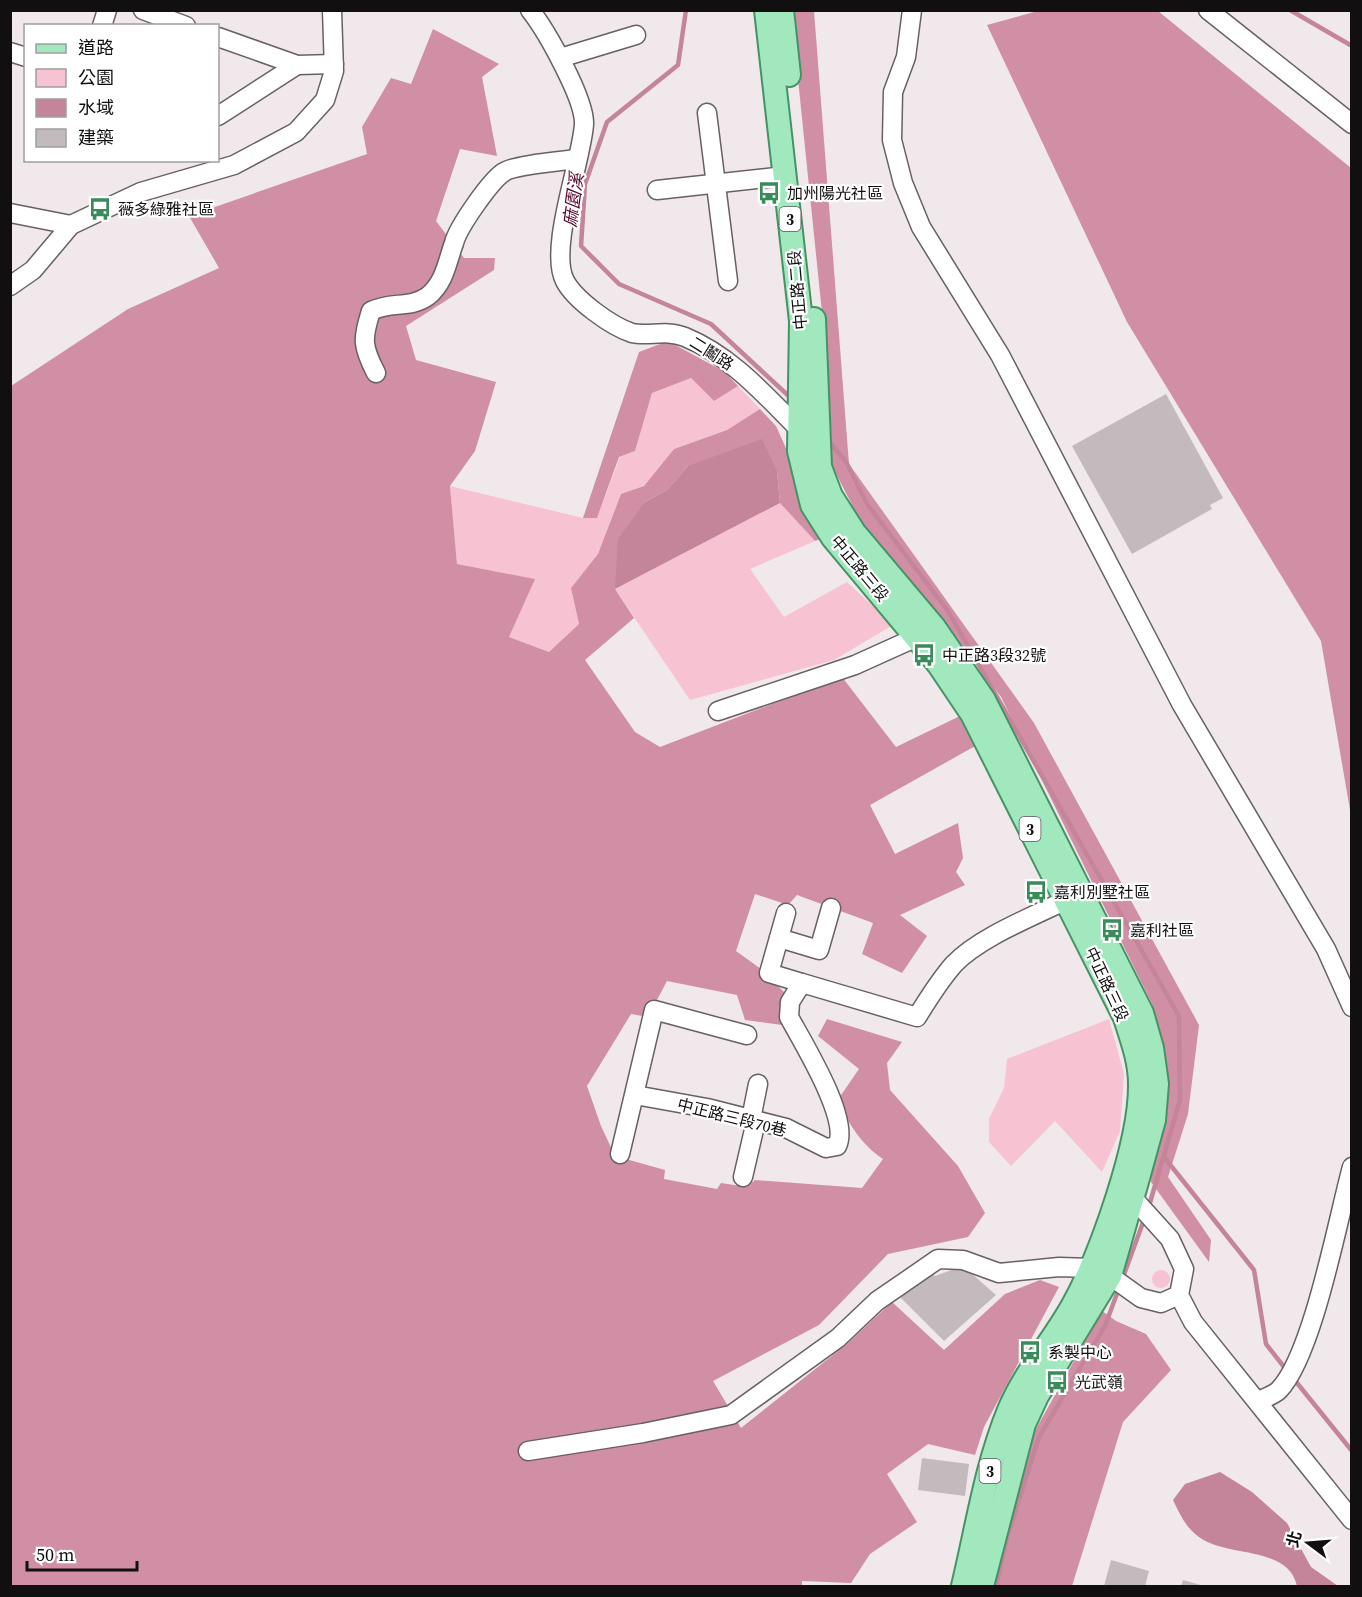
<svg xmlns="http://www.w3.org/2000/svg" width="1362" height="1597" font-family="'Source Serif 4','Noto Sans TC',serif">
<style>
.green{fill:#f7c2d2}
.forest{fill:#d08fa4}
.water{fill:#c48499}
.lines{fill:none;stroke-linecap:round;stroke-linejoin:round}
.stream{stroke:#c48499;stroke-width:4.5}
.building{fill:#c2babc}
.minor-casing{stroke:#686062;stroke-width:21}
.major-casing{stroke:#479265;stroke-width:26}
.minor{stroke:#fff;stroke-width:18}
.major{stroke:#a2e8be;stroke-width:22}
.labels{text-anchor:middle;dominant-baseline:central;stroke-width:4.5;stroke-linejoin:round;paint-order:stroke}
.shield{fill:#fff;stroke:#595758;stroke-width:1.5}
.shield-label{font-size:15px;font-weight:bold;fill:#120f10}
.poi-label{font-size:16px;fill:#120f10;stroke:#fff;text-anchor:start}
.street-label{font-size:16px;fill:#120f10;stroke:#fff}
.water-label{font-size:18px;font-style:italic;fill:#55072d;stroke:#fff}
</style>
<rect width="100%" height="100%" fill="#f0e8ea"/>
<!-- green -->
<g class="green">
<polygon points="691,378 714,401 738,386 760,409 727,430 674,449 644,486 621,494 598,554 571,588 579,624 549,652 509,637 534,579 457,564 450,486 583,518 597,518 620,457 635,451 652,393"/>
<polygon points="780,503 815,541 750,569 784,617 847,582 893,625 834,660 690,700 615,589"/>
<polygon points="1109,1019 1124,1074 1120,1131 1102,1172 1055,1121 1011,1166 989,1142 989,1119 1004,1088 1007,1059"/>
<circle cx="1161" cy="1279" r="9"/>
</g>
<!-- forest -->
<g class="forest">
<polygon points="791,11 814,11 849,464 1034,723 1199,1025 1188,1114 1168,1177 1211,1240 1209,1262 1151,1182 1149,1166 1165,1069 1152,1004 1001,697 940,616 864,528 830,462 824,332"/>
<polygon points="1038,11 1158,11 1351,168 1351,816 1321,641 1127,322 987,25"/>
<path d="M433,29L499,64L482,77L497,156L460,149L436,221L464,258H495L494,270L406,326L416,360L496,382L475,451L450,486L457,564L535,579L509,637L549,652L579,624L571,588L598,554L621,494L644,486L674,449L727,430L760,409L776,426L826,537L815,541L780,503L777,471L688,466L667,490L645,502L615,589L634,618L585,660L635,732L660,747L842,677L896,747L962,715L977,745L870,805L895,854L958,823L963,858L956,872L965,885L900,915L927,936L902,973L862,954L873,923L797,895L788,905L755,894L736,951L761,969L787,995L782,1025L745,1020L737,995L667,981L648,1017L631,1014L587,1086L601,1126L615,1156L665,1170L664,1179L717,1189L721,1183L747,1187L755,1180L862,1188L883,1159C861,1144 850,1125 837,1101L859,1069L818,1036L827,1019L902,1042L887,1063L890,1090L958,1166L985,1213L968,1237L888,1254L819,1325L713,1381L741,1428L848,1343L892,1302L944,1350L1005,1294L1040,1280L1059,1287L984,1427L975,1455L928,1444L887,1474L917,1522L870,1554L851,1583L802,1581V1586H11V386L128,309L219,268L189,216L367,154L362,127L391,78L411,84Z"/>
<polygon points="668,341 725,372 738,386 714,401 691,378 652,393 635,451 619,457 597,518 583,518 639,352"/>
<polygon points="1102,1311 1116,1321 1146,1334 1171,1370 1123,1422 1072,1586 994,1586 1032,1436"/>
</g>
<!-- water -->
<g class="water">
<polygon points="762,439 777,471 780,503 615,589 618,539 645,502 667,490 688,466"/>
<path d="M1220,1472L1252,1492L1287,1523L1311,1567L1338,1586H1297C1288,1545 1227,1558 1199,1537C1185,1527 1180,1514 1173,1500L1185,1484Z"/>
</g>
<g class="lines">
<!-- stream -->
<g class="stream">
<polyline points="686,10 678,65 607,122 585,184 581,246 619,284 711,324 793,400"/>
<polyline points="1290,10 1352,46"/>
<polyline points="828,440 846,462 867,504 948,611 1179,1016 1180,1100 1149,1206"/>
<polyline points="1164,1157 1254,1270 1266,1344 1288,1372"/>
<polyline points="1122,1280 1145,1217"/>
<polyline points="1293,1378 1352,1451"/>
<polyline points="996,1586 1007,1537 1039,1437 1105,1326 1119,1288"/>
</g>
</g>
<!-- building -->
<g class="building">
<polygon points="1166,394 1223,498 1210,505 1212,509 1132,554 1072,446"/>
<polygon points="963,1266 996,1295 944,1341 898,1295 929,1272 935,1276"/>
<polygon points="922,1458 969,1464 965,1496 918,1490"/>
<polygon points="1111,1560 1149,1571 1145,1586 1104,1586"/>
<polygon points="1183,1580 1204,1586 1181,1586"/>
</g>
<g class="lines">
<!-- minor casing -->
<g class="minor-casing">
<g id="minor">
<polyline points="143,10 186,26"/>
<path d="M530,10C546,30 585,99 584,124C582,160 548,249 565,281C575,300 611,326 632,333C648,337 666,329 685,337C731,356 764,394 798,428L808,427"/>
<polyline points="912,10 906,57 893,92 892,140 903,183 921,227 1000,355 1182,705 1326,949 1352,1007"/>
<polyline points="1208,10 1352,124"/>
<polyline points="102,26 107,10"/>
<polyline points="218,37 297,65 334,64"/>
<polyline points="10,52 26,57"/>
<polyline points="560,58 636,35"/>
<polyline points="707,113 728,281"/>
<polyline points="218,116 297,65"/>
<polyline points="657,190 785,176"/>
<polyline points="10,213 71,225"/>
<polyline points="10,286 33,270 71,225 141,192 234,165 296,132 325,100 334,71 332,10"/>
<path d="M376,373C362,346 362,339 371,311C391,301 410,309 428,296C445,282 447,262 454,243C458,227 491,180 504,172C514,165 563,161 577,159"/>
<polyline points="718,711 855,665 917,637"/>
<polyline points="786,913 769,973 802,983"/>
<polyline points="779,938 819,950 831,908"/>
<path d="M635,1095L707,1108L786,1128L826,1148L837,1146C851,1120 803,1043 789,1017L790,1002L802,983L917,1017C928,999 940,980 954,964C980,937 1032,917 1066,900"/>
<polyline points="751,1119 758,1084"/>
<polyline points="620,1154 654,1010 747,1035"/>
<polyline points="743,1177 756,1121"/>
<polyline points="1125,1192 1132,1197 1170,1239 1184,1269 1179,1295 1193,1322 1352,1520"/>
<path d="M1258,1401C1265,1398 1274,1395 1279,1390C1313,1355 1338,1218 1352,1167"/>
<polyline points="528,1451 643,1433 731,1415 838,1338 877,1301 938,1259 963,1260 999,1273 1059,1267 1092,1268 1110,1276 1141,1298 1161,1303 1179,1295"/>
</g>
</g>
<!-- major casing -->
<g class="major-casing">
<g id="major">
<path d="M766,10L801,321L799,451L812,505L833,538L939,665L972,714L1125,1018C1132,1040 1140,1061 1140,1084C1141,1141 1101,1255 1073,1305C1053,1341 1025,1372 1009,1410C986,1466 977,1528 963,1586"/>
<polyline points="782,10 789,75"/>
<polyline points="814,319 820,467 831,496 854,532 934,627 984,700 1142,1013 1152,1048 1157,1084 1154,1120 1138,1178 1110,1276 1037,1396 1024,1424 982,1586"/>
</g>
</g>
<!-- minor -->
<use href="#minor" class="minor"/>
<!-- major -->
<use href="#major" class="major"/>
</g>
<!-- icons -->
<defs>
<g id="bus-bare" transform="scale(1.8)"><path d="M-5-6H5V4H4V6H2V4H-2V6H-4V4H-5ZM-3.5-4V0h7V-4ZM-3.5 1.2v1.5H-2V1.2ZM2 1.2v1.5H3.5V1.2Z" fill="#3a8a5b" stroke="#fff" stroke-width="2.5" paint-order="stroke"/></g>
</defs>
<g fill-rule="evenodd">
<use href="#bus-bare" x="769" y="193"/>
<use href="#bus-bare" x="100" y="209"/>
<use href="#bus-bare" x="924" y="655"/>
<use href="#bus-bare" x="1036" y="892"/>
<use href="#bus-bare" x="1112" y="930"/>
<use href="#bus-bare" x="1030" y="1352"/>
<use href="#bus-bare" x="1057" y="1382"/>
</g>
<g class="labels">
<!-- shield labels -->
<g class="shield">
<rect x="779.5" y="207" width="21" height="24" rx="4.5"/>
<rect x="1019.5" y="817" width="21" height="24" rx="4.5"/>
<rect x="979.5" y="1459" width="21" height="24" rx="4.5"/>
</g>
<g class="shield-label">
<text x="790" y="219">3</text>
<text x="1030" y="829">3</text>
<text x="990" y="1471">3</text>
</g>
<!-- poi labels -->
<g class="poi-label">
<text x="787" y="193">加州陽光社區</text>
<text x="118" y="209">薇多綠雅社區</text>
<text x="942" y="655">中正路3段32號</text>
<text x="1054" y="892">嘉利別墅社區</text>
<text x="1130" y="930">嘉利社區</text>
<text x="1048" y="1352">系製中心</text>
<text x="1075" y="1382">光武嶺</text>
</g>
<!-- street labels -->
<g class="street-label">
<text transform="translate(797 290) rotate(-95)">中正路二段</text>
<text transform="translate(712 353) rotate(32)">二鬮路</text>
<text transform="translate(860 568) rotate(50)">中正路三段</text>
<text transform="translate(1107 984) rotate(65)">中正路三段</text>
<text transform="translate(732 1117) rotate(14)">中正路三段70巷</text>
</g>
<!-- water labels -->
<g class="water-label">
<text transform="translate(573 200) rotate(-82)">麻園溪</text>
</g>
</g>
<!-- border -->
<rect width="1362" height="1597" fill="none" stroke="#120f10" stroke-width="24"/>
<!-- legend -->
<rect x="24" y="24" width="195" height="138" fill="#ffffff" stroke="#a09f9f" stroke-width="1.5"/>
<rect x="36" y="44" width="30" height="9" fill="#a2e8be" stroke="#a09f9f" stroke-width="1.5"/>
<text x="78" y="54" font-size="18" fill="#120f10">道路</text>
<rect x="36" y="69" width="30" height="18" fill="#f7c2d2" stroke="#a09f9f" stroke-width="1.5"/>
<text x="78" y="84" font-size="18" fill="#120f10">公園</text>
<rect x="36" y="99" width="30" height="18" fill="#c48499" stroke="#a09f9f" stroke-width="1.5"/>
<text x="78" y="114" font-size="18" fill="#120f10">水域</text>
<rect x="36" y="129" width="30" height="18" fill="#c2babc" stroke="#a09f9f" stroke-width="1.5"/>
<text x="78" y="144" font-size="18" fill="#120f10">建築</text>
<!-- north arrow -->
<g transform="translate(1308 1543) rotate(286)" stroke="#ffffff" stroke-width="4.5" paint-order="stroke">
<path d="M0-4.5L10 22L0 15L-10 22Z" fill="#120f10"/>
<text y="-9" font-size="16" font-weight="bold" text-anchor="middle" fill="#120f10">北</text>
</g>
<!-- scale -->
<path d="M27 1561v9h110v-9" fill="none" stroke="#120f10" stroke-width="3"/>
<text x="36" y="1561" font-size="18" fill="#120f10" stroke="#ffffff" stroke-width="4.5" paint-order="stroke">50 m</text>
</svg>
